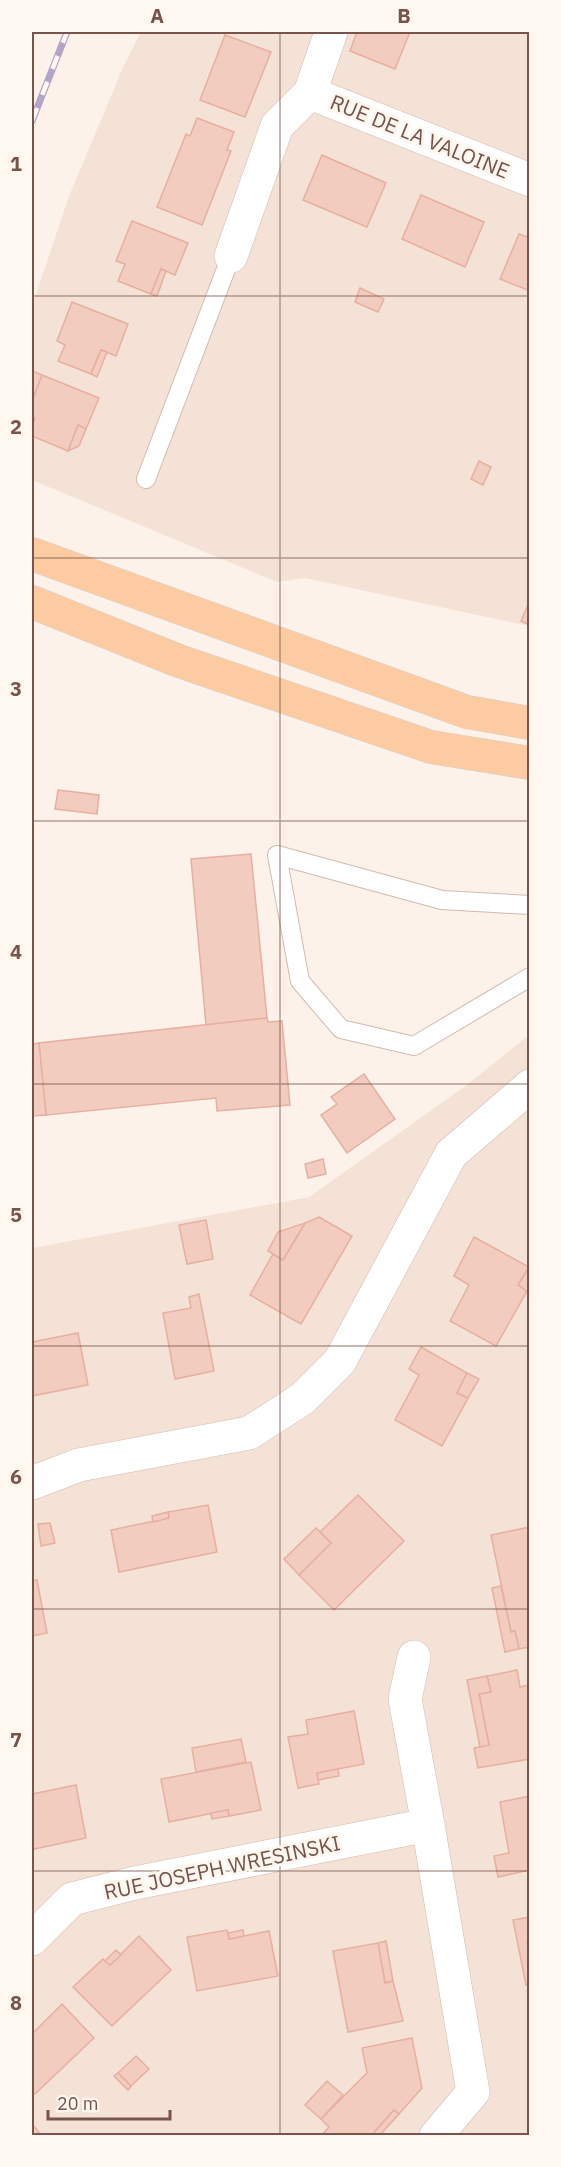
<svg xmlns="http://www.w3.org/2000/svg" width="561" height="2167" font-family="'IBM Plex Sans',sans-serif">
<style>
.residential{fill:#f5e2d7}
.building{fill:#f3ccc0;stroke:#e6af9f;stroke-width:1.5}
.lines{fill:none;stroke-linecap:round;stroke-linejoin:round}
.lane-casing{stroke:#d3bab0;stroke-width:20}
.street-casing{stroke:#d3bab0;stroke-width:34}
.primary-casing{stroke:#d9cfcd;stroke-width:34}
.lane{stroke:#fff;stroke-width:18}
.street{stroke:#fff;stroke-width:33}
.primary{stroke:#fccba1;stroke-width:33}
.rail-casing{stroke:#b3a5c8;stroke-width:7}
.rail{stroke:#fff7f0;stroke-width:4.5;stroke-dasharray:14;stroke-linecap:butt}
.grid{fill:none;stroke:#79544b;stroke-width:1.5;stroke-opacity:0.55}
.labels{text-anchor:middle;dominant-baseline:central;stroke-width:6;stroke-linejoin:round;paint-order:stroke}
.street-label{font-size:21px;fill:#79544b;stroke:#fff7f0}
.neatline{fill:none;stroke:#79544b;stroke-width:2}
.grid-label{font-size:20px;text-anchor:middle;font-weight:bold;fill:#79544b}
</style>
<rect width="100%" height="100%" fill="#fdf2e9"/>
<!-- residential -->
<g class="residential">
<polygon points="141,32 529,32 529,626 305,578 277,582 32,480 32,306 69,196 124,65"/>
<polygon points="529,1035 529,2135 32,2136 32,1248 309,1197 464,1087"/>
</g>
<!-- building -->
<g class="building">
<polygon points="357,32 410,32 395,69 350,51"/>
<polygon points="225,35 271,52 245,117 200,100"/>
<polygon points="197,118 234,132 227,150 231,151 202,225 157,207 186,134 190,136"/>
<polygon points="322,155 386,183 367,227 303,200"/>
<polygon points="421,195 484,222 465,267 402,239"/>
<polygon points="132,221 188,243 175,275 161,269 151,294 118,281 125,264 116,261"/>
<polygon points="519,234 530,238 530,291 500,279"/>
<polygon points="161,269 166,271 157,296 151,294"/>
<polygon points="360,288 384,299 378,312 355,302"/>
<polygon points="72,302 128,324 116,356 101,350 91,374 58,361 65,345 57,341"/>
<polygon points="101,350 107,352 97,377 91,374"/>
<polygon points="32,371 42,375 32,402"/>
<polygon points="42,375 99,398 86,429 78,425 68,451 32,436 32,426 35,418 32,417 32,402"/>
<polygon points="78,425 86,429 79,446 68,451"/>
<polygon points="479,461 491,467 483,485 471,479"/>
<polygon points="530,600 530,625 521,621"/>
<polygon points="58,790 99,795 97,814 55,809"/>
<polygon points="251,854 267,1018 206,1025 191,859"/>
<polygon points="267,1018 268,1022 282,1021 290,1105 217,1111 216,1098 46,1115 39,1043"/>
<polygon points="39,1043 46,1115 32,1116 32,1044"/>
<polygon points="364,1074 395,1119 347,1153 321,1115 337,1104 331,1097"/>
<polygon points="323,1159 326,1174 308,1178 305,1164"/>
<polygon points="319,1217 352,1236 301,1324 250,1295 273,1254 283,1260 305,1223"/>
<polygon points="206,1220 213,1259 187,1264 179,1225"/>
<polygon points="305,1223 283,1260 268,1251 278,1232"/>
<polygon points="474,1237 529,1267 518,1285 527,1291 496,1346 450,1321 469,1285 454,1276"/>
<polygon points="529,1267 530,1287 527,1291 518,1285"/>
<polygon points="199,1294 214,1371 175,1379 163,1313 191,1308 189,1297"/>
<polygon points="78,1333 88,1385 32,1396 32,1342"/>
<polygon points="421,1347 467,1373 457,1393 468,1398 442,1446 395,1420 419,1375 409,1369"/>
<polygon points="467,1373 479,1379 468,1398 457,1393"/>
<polygon points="358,1495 404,1541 334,1610 299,1575 331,1543 320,1532"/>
<polygon points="208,1505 217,1552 119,1572 111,1530 169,1518 168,1512"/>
<polygon points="168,1512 169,1518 153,1522 152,1516"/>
<polygon points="50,1523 55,1543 41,1546 38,1524"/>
<polygon points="530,1527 530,1647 519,1649 515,1631 511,1632 491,1535"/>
<polygon points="316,1528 331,1543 299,1575 284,1559"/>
<polygon points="37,1580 47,1633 32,1636 32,1581"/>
<polygon points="501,1586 511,1632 515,1631 519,1649 505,1652 492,1588"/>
<polygon points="517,1670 520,1687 530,1685 530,1759 478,1768 474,1748 489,1745 479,1694 491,1692 487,1676"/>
<polygon points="487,1676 491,1692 479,1694 489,1745 480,1747 467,1680"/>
<polygon points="354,1711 364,1764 317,1773 319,1784 298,1788 288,1737 308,1734 306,1720"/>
<polygon points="241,1739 246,1762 196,1772 192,1748"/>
<polygon points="251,1762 261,1810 229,1816 228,1810 169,1822 161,1779"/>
<polygon points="338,1769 339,1776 318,1780 317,1773"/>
<polygon points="76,1785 86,1838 34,1849 32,1842 32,1794"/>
<polygon points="530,1796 530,1870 498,1877 494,1856 509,1853 500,1802"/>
<polygon points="228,1810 229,1816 212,1819 211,1813"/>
<polygon points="530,1917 530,1941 527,1942 530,1952 530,1984 526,1985 513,1920"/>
<polygon points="227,1930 229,1939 269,1931 278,1976 197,1991 187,1937"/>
<polygon points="243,1930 244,1936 229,1939 228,1933"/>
<polygon points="139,1936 171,1970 112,2026 73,1987 103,1959 110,1965"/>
<polygon points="386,1941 393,1981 385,1983 378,1943"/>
<polygon points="378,1943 385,1983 393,1981 403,2021 348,2032 333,1951"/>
<polygon points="116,1950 121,1955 110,1965 105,1961"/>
<polygon points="62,2004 94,2038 35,2094 32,2090 32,2031 33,2033"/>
<polygon points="412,2038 422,2088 399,2114 394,2110 371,2136 321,2136 329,2127 321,2119 367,2073 362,2048"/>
<polygon points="136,2056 149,2069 131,2086 118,2073"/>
<polygon points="118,2073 131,2086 128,2090 114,2076"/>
<polygon points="327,2081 343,2095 321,2119 305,2105"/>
<polygon points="394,2110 399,2114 379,2136 371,2136"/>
<polygon points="32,2124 42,2136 32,2136"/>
</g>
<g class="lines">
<!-- lane casing -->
<g class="lane-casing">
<g id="lane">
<polyline points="146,479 231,256"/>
<polyline points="530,905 442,900 277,855 300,981 341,1029 414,1046 530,977"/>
</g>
</g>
<!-- street casing -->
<g class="street-casing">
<g id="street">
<polyline points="331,32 310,93 530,180"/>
<polyline points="231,256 277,126 310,93"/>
<polyline points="32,1483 79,1465 249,1433 302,1399 340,1361 451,1154 530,1086"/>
<polyline points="414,1657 405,1699 428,1825"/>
<polyline points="32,1939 72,1899 135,1883 428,1825 473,2092 436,2136"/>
</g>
</g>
<!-- primary casing -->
<g class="primary-casing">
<g id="primary">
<polyline points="32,554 467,712 530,723"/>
<polyline points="32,602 179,661 431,747 530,763"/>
</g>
</g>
<!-- lane -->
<use href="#lane" class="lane"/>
<!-- street -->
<use href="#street" class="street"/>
<!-- primary -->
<use href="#primary" class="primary"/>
<!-- rail casing -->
<g class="rail-casing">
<polyline id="rail" points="32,121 67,32"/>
</g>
<!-- rail -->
<use href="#rail" class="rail"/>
</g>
<!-- grid -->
<path class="grid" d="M280,32V2136M32,296H530M32,558H530M32,821H530M32,1084H530M32,1346H530M32,1609H530M32,1871H530"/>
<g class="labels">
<!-- street labels -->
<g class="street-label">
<text transform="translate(420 136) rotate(22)">RUE DE LA VALOINE</text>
<text transform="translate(222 1867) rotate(-12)">RUE JOSEPH WRESINSKI</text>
</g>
</g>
<!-- border -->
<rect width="561" height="2167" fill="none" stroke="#fff7f0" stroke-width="66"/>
<!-- scale -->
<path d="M48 2110v9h122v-9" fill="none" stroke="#79544b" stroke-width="3"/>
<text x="57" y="2110" font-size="18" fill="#79544b" stroke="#fff7f0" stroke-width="4.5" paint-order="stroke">20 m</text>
<rect x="33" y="33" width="495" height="2101" class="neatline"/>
<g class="grid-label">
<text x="157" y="23">A</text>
<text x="404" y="23">B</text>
<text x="16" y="171">1</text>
<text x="16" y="434">2</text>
<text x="16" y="696">3</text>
<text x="16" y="959">4</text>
<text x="16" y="1222">5</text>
<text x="16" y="1484">6</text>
<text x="16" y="1747">7</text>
<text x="16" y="2010">8</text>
</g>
</svg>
